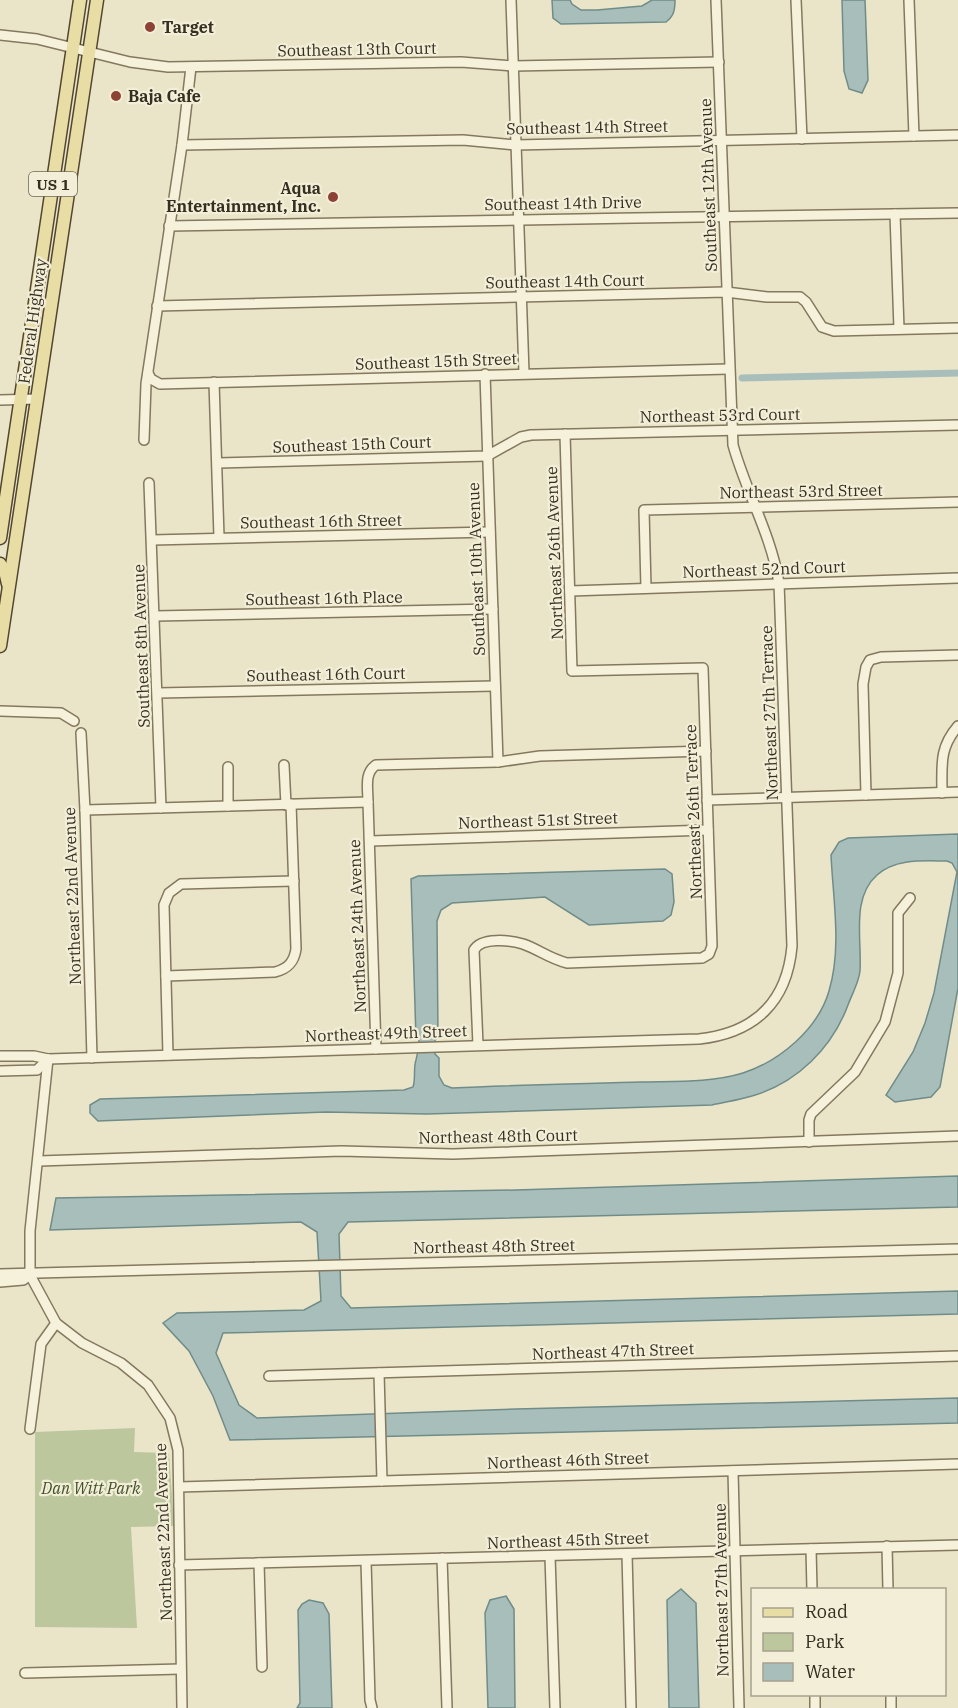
<svg xmlns="http://www.w3.org/2000/svg" width="958" height="1708" font-family="'IBM Plex Serif',serif">
<style>
.green{fill:#bcc79d}
.water{fill:#a8bebb;stroke:#708c89;stroke-width:1.5}
.lines{fill:none;stroke-linecap:round;stroke-linejoin:round}
.canal{stroke:#a8bebb;stroke-width:7}
.minor-casing{stroke:#84785f;stroke-width:12}
.major-casing{stroke:#524632;stroke-width:15}
.minor{stroke:#f5f1da;stroke-width:9}
.major{stroke:#e8dda4;stroke-width:12}
.poi-dot{fill:#8c4235;stroke:#f2eed7;stroke-width:2}
.labels{text-anchor:middle;dominant-baseline:central;stroke-width:4.5;stroke-linejoin:round;paint-order:stroke}
.shield{fill:#f2eed7;stroke:#6e6858;stroke-width:1.5}
.shield-label{font-size:15px;font-weight:bold;fill:#362e21}
.poi-label{font-size:16px;font-weight:bold;fill:#362e21;stroke:#f2eed7;text-anchor:start}
.street-label{font-size:16px;fill:#362e21;stroke:#f2eed7}
.park-label{font-size:16px;font-style:italic;fill:#41502a;stroke:#f2eed7}
</style>
<rect width="100%" height="100%" fill="#eae5c8"/>
<!-- green -->
<polygon class="green" points="135,1428 134,1452 169,1453 174,1526 131,1527 137,1628 35,1627 35,1432"/>
<!-- water -->
<g class="water">
<path d="M552,0H570L572,4L581,10H597L642,6L652,0H675C675,10 674,16 666,22L561,24L553,18Z"/>
<polygon points="842,0 865,0 868,80 862,93 849,89 844,71"/>
<path d="M958,834V988L940,1087L931,1097L895,1102L886,1095L913,1052L925,1023L934,993L957,872L952,863L947,861C924,861 896,858 877,875C851,898 862,939 860,971C859,982 852,994 848,1005C832,1048 797,1083 752,1096C739,1100 725,1102 712,1105L427,1114L326,1112L98,1121L90,1113V1105L100,1099L404,1090L413,1087C416,1078 413,1069 416,1060C418,1053 419,1049 419,1040L416,1038L411,879L418,876L665,869L672,874L674,902L671,915L663,921L589,925L545,897L452,903L441,910L437,921L438,1037L435,1040V1054L439,1058V1076L444,1085L452,1088C514,1085 576,1084 639,1082C672,1081 711,1083 743,1073C780,1061 818,1029 829,991C842,948 833,899 831,855L839,842L848,838Z"/>
<polygon points="958,1176 958,1207 348,1222 339,1234 341,1296 351,1308 958,1291 958,1314 223,1333 216,1353 239,1405 257,1418 516,1409 958,1398 958,1423 230,1440 213,1396 189,1351 163,1323 177,1313 304,1310 321,1301 317,1232 301,1222 50,1230 56,1198 516,1190"/>
<polygon points="681,1589 696,1603 699,1708 669,1708 667,1600"/>
<polygon points="506,1596 514,1609 515,1708 488,1708 485,1613 490,1600"/>
<polygon points="309,1600 323,1603 329,1614 332,1708 297,1708 300,1703 298,1610 302,1604"/>
</g>
<g class="lines">
<!-- canal -->
<polyline class="canal" points="742,378 958,373"/>
<!-- minor casing -->
<g class="minor-casing">
<g id="minor">
<polyline points="511,0 524,373"/>
<polyline points="796,0 802,139"/>
<polyline points="909,0 914,136"/>
<polyline points="0,35 37,39 130,62 168,67 461,62 513,66 719,62"/>
<polyline points="182,145 463,140 515,145 958,135"/>
<polyline points="895,214 899,329"/>
<path d="M169,226C432,220 695,218 958,213"/>
<polyline points="157,306 726,292 767,297 800,297 806,302 822,327 834,331 958,328"/>
<polyline points="148,373 151,379 160,384 729,369"/>
<polyline points="485,374 498,762"/>
<polyline points="214,382 219,537"/>
<polyline points="0,400 37,399"/>
<polyline points="144,440 146,384 182,145 191,67"/>
<polyline points="218,463 487,456 521,437 531,435 958,425"/>
<polyline points="149,483 161,808"/>
<polyline points="152,540 490,532"/>
<polyline points="646,588 644,510 958,502"/>
<polyline points="570,591 958,578"/>
<polyline points="155,616 493,609"/>
<polyline points="158,693 495,686"/>
<polyline points="0,711 61,713 74,721"/>
<polyline points="81,733 85,810 92,1058"/>
<polyline points="284,765 286,805"/>
<polyline points="228,767 228,806"/>
<path d="M942,793C942,765 939,748 958,726"/>
<polyline points="866,795 863,684 866,667 870,660 881,657 958,655"/>
<polyline points="707,800 958,792"/>
<polyline points="85,810 368,802"/>
<polyline points="370,841 708,830"/>
<path d="M166,976L275,972C287,969 294,963 296,949L291,804"/>
<path d="M478,1045L474,950C481,937 510,940 523,944C540,950 548,958 567,963L702,958L709,954L712,946L703,668L572,671L565,434"/>
<path d="M376,1049L368,802C368,788 364,773 376,765L498,762L540,756L706,751"/>
<polyline points="168,1055 164,905 169,893 181,884 294,881"/>
<path d="M0,1056H34L48,1059L699,1039C754,1033 787,1003 792,946L779,583C771,534 746,492 733,445L716,0"/>
<polyline points="48,1059 30,1231 30,1275 56,1323 82,1343 121,1363 148,1385 170,1418 178,1450 182,1708"/>
<polyline points="0,1071 37,1070 48,1059"/>
<polyline points="809,1142 809,1120 811,1114 855,1072 885,1022 898,973 898,913 910,898"/>
<polyline points="39,1161 341,1151 453,1154 958,1136"/>
<polyline points="0,1274 958,1249"/>
<polyline points="0,1282 23,1280 30,1275"/>
<polyline points="379,1373 382,1481"/>
<polyline points="269,1376 958,1356"/>
<polyline points="30,1429 41,1344 56,1323"/>
<polyline points="733,1471 739,1708"/>
<polyline points="179,1487 958,1464"/>
<polyline points="887,1546 888,1590"/>
<polyline points="811,1549 812,1590"/>
<polyline points="627,1554 631,1708"/>
<polyline points="550,1556 555,1708"/>
<polyline points="442,1558 447,1708"/>
<polyline points="366,1561 370,1700 372,1708"/>
<polyline points="259,1563 262,1667"/>
<polyline points="179,1565 958,1545"/>
<polyline points="25,1673 181,1669"/>
<polyline points="815,1694 815,1708"/>
<polyline points="891,1694 891,1708"/>
</g>
</g>
<!-- major casing -->
<g class="major-casing">
<g id="major">
<polyline points="0,538 80,0"/>
<polyline points="0,564 5,571 8,584"/>
<polyline points="0,646 97,0"/>
</g>
</g>
<!-- minor -->
<use href="#minor" class="minor"/>
<!-- major -->
<use href="#major" class="major"/>
</g>
<!-- markers -->
<g class="poi-dot">
<circle cx="150" cy="27" r="6"/>
<circle cx="116" cy="96" r="6"/>
<circle cx="333" cy="197" r="6"/>
</g>
<g class="labels">
<!-- shield labels -->
<rect class="shield" x="29" y="172" width="48" height="24" rx="4.5"/>
<g class="shield-label">
<text x="53" y="184">US 1</text>
</g>
<!-- poi labels -->
<g class="poi-label">
<text x="162" y="27">Target</text>
<text x="128" y="96">Baja Cafe</text>
<text x="321" y="188" text-anchor="end">Aqua<tspan x="321" dy="18">Entertainment, Inc.</tspan></text>
</g>
<!-- street labels -->
<g class="street-label">
<text transform="translate(357 49) rotate(-1)">Southeast 13th Court</text>
<text transform="translate(587 127) rotate(-1)">Southeast 14th Street</text>
<text transform="translate(708 185) rotate(-92)">Southeast 12th Avenue</text>
<text transform="translate(563 203) rotate(-1)">Southeast 14th Drive</text>
<text transform="translate(565 281) rotate(-1)">Southeast 14th Court</text>
<text transform="translate(32 321) rotate(-82)">Federal Highway</text>
<text transform="translate(436 361) rotate(-2)">Southeast 15th Street</text>
<text transform="translate(720 415) rotate(-1)">Northeast 53rd Court</text>
<text transform="translate(352 444) rotate(-2)">Southeast 15th Court</text>
<text transform="translate(801 491) rotate(-1)">Northeast 53rd Street</text>
<text transform="translate(321 521) rotate(-1)">Southeast 16th Street</text>
<text transform="translate(554 553) rotate(-92)">Northeast 26th Avenue</text>
<text transform="translate(476 569) rotate(-92)">Southeast 10th Avenue</text>
<text transform="translate(764 569) rotate(-2)">Northeast 52nd Court</text>
<text transform="translate(324 598) rotate(-1)">Southeast 16th Place</text>
<text transform="translate(141 646) rotate(-92)">Southeast 8th Avenue</text>
<text transform="translate(326 674) rotate(-1)">Southeast 16th Court</text>
<text transform="translate(769 713) rotate(-92)">Northeast 27th Terrace</text>
<text transform="translate(693 812) rotate(-92)">Northeast 26th Terrace</text>
<text transform="translate(538 820) rotate(-2)">Northeast 51st Street</text>
<text transform="translate(72 896) rotate(-92)">Northeast 22nd Avenue</text>
<text transform="translate(357 926) rotate(-92)">Northeast 24th Avenue</text>
<text transform="translate(386 1033) rotate(-2)">Northeast 49th Street</text>
<text transform="translate(498 1136) rotate(-1)">Northeast 48th Court</text>
<text transform="translate(494 1246) rotate(-1)">Northeast 48th Street</text>
<text transform="translate(613 1351) rotate(-2)">Northeast 47th Street</text>
<text transform="translate(568 1460) rotate(-2)">Northeast 46th Street</text>
<text transform="translate(163 1532) rotate(-92)">Northeast 22nd Avenue</text>
<text transform="translate(568 1540) rotate(-2)">Northeast 45th Street</text>
<text transform="translate(721 1590) rotate(-91)">Northeast 27th Avenue</text>
</g>
<!-- park labels -->
<g class="park-label">
<text x="91" y="1488">Dan Witt Park</text>
</g>
</g>
<!-- legend -->
<rect x="751" y="1588" width="195" height="108" fill="#f2eed7" stroke="#a7a18e" stroke-width="1.5"/>
<rect x="763" y="1608" width="30" height="9" fill="#e8dda4" stroke="#a7a18e" stroke-width="1.5"/>
<text x="805" y="1618" font-size="18" fill="#362e21">Road</text>
<rect x="763" y="1633" width="30" height="18" fill="#bcc79d" stroke="#a7a18e" stroke-width="1.5"/>
<text x="805" y="1648" font-size="18" fill="#362e21">Park</text>
<rect x="763" y="1663" width="30" height="18" fill="#a8bebb" stroke="#a7a18e" stroke-width="1.5"/>
<text x="805" y="1678" font-size="18" fill="#362e21">Water</text>
</svg>
